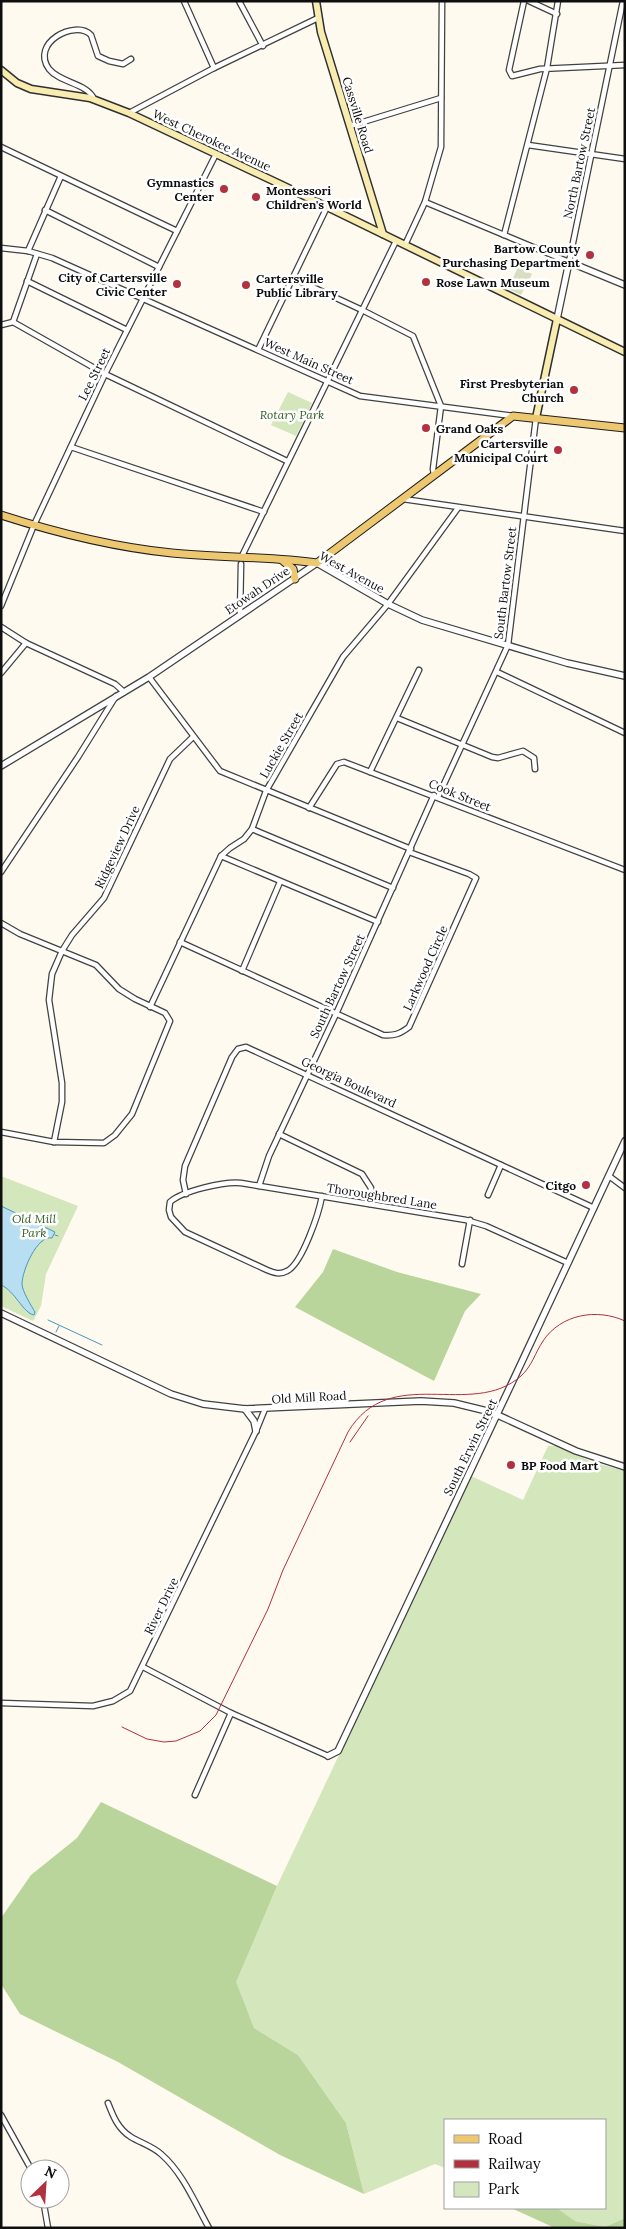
<svg xmlns="http://www.w3.org/2000/svg" width="626" height="2229" font-family="Lora,serif">
<style>
.green{fill:#d4e6bc}
.forest{fill:#b9d59c}
.cemetery{fill:#d7dec2}
.water{fill:#b8dff1;stroke:#4597c2}
.lines{fill:none;stroke-linecap:round;stroke-linejoin:round}
.stream{stroke:#4597c2;stroke-width:1}
.minor-casing{stroke:#414141;stroke-width:7}
.tertiary-casing{stroke:#414141;stroke-width:8}
.secondary-casing{stroke:#303030;stroke-width:9}
.primary-casing{stroke:#1f1f1f;stroke-width:9}
.minor{stroke:#fff;stroke-width:4.5}
.tertiary{stroke:#fff;stroke-width:5.5}
.secondary{stroke:#f8ecb0;stroke-width:6}
.primary{stroke:#edc870;stroke-width:7}
.rail{stroke:#b2313e;stroke-width:1}
.poi-dot{fill:#b2313e;stroke:#fff;stroke-width:2}
.labels{text-anchor:middle;dominant-baseline:central;stroke-width:5;stroke-linejoin:round;paint-order:stroke}
.street-label{font-size:12px;fill:#0e0e0e;stroke:#fff}
.poi-label{font-size:12px;font-weight:bold;fill:#0e0e0e;stroke:#fff;text-anchor:end}
.park-label{font-size:12px;font-style:italic;fill:#336023;stroke:#fff}
</style>
<rect width="100%" height="100%" fill="#fefaef"/>
<!-- green -->
<g class="green">
<polygon points="288,392 312,403 296,436 271,425"/>
<polygon points="1,1176 78,1206 46,1274 41,1306 33,1321 1,1306"/>
<polygon points="548,1446 557,1446 592,1462 625,1471 625,2218 605,2227 575,2221 557,2208 605,2208 605,2120 445,2120 445,2168 435,2164 364,2194 346,2123 298,2055 254,2028 235,1982 277,1886 471,1476 523,1500"/>
</g>
<!-- forest -->
<g class="forest">
<polygon points="333,1249 397,1272 481,1294 465,1311 434,1381 295,1307 323,1272"/>
<polygon points="101,1802 277,1886 236,1982 254,2028 298,2055 346,2123 364,2194 280,2155 118,2062 20,2014 1,1984 1,1918 31,1875 77,1838"/>
<polygon points="511,2208 557,2208 575,2221 605,2227 625,2218 625,2228 555,2228"/>
</g>
<!-- cemetery -->
<polygon class="cemetery" points="518,267 532,274 521,295 508,289"/>
<!-- water -->
<path class="water" d="M1,1206L55,1232L52,1238C37,1235 22,1271 22,1284C22,1291 32,1307 35,1312L34,1315C23,1313 15,1291 1,1285Z"/>
<g class="lines">
<!-- stream -->
<g class="stream">
<polyline points="55,1235 58,1236"/>
<polyline points="48,1320 102,1345"/>
<polyline points="56,1332 59,1326"/>
</g>
<!-- minor casing -->
<g class="minor-casing">
<g id="minor">
<polyline points="184,1 214,68"/>
<polyline points="239,1 263,46"/>
<polyline points="524,1 509,70 512,76 540,69 625,65"/>
<polyline points="529,1 557,14"/>
<path d="M94,99C87,83 60,83 49,69C30,43 75,19 91,35L98,56L109,61L123,64L131,59"/>
<polyline points="129,113 214,68 318,18"/>
<polyline points="350,126 441,98"/>
<polyline points="528,145 625,159"/>
<polyline points="1,147 177,231"/>
<polyline points="425,202 569,262 623,1"/>
<polyline points="45,210 159,267"/>
<polyline points="504,235 547,68 558,1"/>
<polyline points="405,245 425,202 441,147 442,1"/>
<polyline points="1,248 28,251 52,258 360,396 513,416"/>
<polyline points="28,251 61,176"/>
<polyline points="293,278 362,310 413,336 441,406 433,469 434,475"/>
<polyline points="27,281 127,330"/>
<polyline points="13,322 37,254"/>
<polyline points="1,325 13,322 105,374 287,461"/>
<polyline points="258,350 327,207"/>
<polyline points="71,447 264,512"/>
<polyline points="403,499 625,531"/>
<polyline points="241,558 396,241"/>
<polyline points="1,606 34,525 105,374 216,154"/>
<polyline points="240,615 241,564"/>
<polyline points="1,627 26,643 115,684 124,692"/>
<polyline points="497,672 625,733"/>
<polyline points="1,673 26,643"/>
<polyline points="149,677 220,771 411,849"/>
<polyline points="397,718 492,757 498,758 523,751 534,758 535,769"/>
<polyline points="370,772 419,670"/>
<polyline points="438,797 508,645 536,418"/>
<polyline points="309,808 337,764 344,762 625,870"/>
<polyline points="252,829 393,888"/>
<polyline points="221,856 378,922"/>
<polyline points="1,872 78,757 116,696"/>
<polyline points="1,923 20,934 96,965 119,989 135,999 165,1013 170,1021 132,1114 115,1135 104,1143 54,1142 1,1132"/>
<path d="M180,942L383,1035C394,1036 400,1034 409,1027L476,878L469,874L409,852"/>
<polyline points="242,971 280,882"/>
<polyline points="150,1007 221,856 230,848 244,839 252,829 266,791 343,657 388,604 458,508"/>
<polyline points="279,1134 362,1174 371,1188 370,1204"/>
<polyline points="54,1142 62,1102 62,1083 49,1000 52,974 62,951 72,935 104,898 170,759 193,737"/>
<polyline points="609,1176 625,1188"/>
<polyline points="259,1186 269,1156 336,1014 434,795"/>
<polyline points="186,1194 183,1180 185,1166 232,1057 238,1049 246,1047 594,1208"/>
<polyline points="488,1195 501,1165"/>
<path d="M322,1196C319,1213 302,1264 287,1271C280,1275 274,1273 267,1270L185,1232L171,1217L169,1210L170,1202C182,1191 225,1181 241,1183L466,1220L486,1226L568,1263"/>
<polyline points="462,1264 470,1220"/>
<polyline points="143,1667 231,1713 328,1756"/>
<polyline points="1,1703 93,1706 113,1701 130,1691 256,1431 265,1409"/>
<polyline points="195,1795 231,1713"/>
<path d="M108,2103C113,2116 118,2129 131,2137C141,2143 152,2146 161,2154C183,2173 195,2203 209,2228"/>
<polyline points="1,2115 31,2169"/>
<polyline points="43,2199 48,2228"/>
</g>
</g>
<!-- tertiary casing -->
<g class="tertiary-casing">
<g id="tertiary">
<polyline points="557,319 569,262 625,285"/>
<polyline points="1,766 149,677 317,563 388,604 422,620 567,663 625,676"/>
<polyline points="1,1313 171,1394 203,1404 245,1409 421,1401 454,1403 491,1412 576,1451 625,1467"/>
<polyline points="245,1409 254,1421 256,1431"/>
<path d="M328,1756L338,1751C433,1548 531,1345 625,1141"/>
</g>
</g>
<!-- secondary casing -->
<g class="secondary-casing">
<g id="secondary">
<polyline points="316,1 321,32 383,234"/>
<polyline points="1,70 17,83 31,89 90,98 129,113 284,186 625,352"/>
<polyline points="536,418 557,319"/>
</g>
</g>
<!-- primary casing -->
<g class="primary-casing">
<g id="primary">
<path d="M1,515C57,533 113,547 172,553C220,558 269,556 317,563L513,416L625,428"/>
<polyline points="282,560 293,569 295,579"/>
</g>
</g>
<!-- minor -->
<use href="#minor" class="minor"/>
<!-- tertiary -->
<use href="#tertiary" class="tertiary"/>
<!-- secondary -->
<use href="#secondary" class="secondary"/>
<!-- primary -->
<use href="#primary" class="primary"/>
<!-- rail -->
<g class="rail">
<polyline points="350,1442 368,1416"/>
<path d="M122,1727L147,1739L164,1742L176,1741L200,1731L216,1715L268,1609L283,1570L348,1432C390,1362 471,1420 521,1376C532,1366 535,1353 543,1341C561,1314 597,1308 625,1321"/>
</g>
</g>
<!-- markers -->
<g class="poi-dot">
<circle cx="224" cy="189" r="5"/>
<circle cx="256" cy="197" r="5"/>
<circle cx="590" cy="255" r="5"/>
<circle cx="426" cy="282" r="5"/>
<circle cx="177" cy="284" r="5"/>
<circle cx="246" cy="285" r="5"/>
<circle cx="574" cy="390" r="5"/>
<circle cx="426" cy="428" r="5"/>
<circle cx="558" cy="450" r="5"/>
<circle cx="586" cy="1185" r="5"/>
<circle cx="511" cy="1465" r="5"/>
</g>
<g class="labels">
<!-- street labels -->
<g class="street-label">
<text transform="translate(358 115) rotate(73)">Cassville Road</text>
<text transform="translate(212 140) rotate(25)">West Cherokee Avenue</text>
<text transform="translate(579 163) rotate(-78)">North Bartow Street</text>
<text transform="translate(309 361) rotate(24)">West Main Street</text>
<text transform="translate(94 374) rotate(-64)">Lee Street</text>
<text transform="translate(352 572) rotate(29)">West Avenue</text>
<text transform="translate(505 583) rotate(-83)">South Bartow Street</text>
<text transform="translate(257 590) rotate(-34)">Etowah Drive</text>
<text transform="translate(281 745) rotate(-60)">Luckie Street</text>
<text transform="translate(460 795) rotate(22)">Cook Street</text>
<text transform="translate(117 847) rotate(-65)">Ridgeview Drive</text>
<text transform="translate(425 968) rotate(-66)">Larkwood Circle</text>
<text transform="translate(337 986) rotate(-65)">South Bartow Street</text>
<text transform="translate(349 1082) rotate(25)">Georgia Boulevard</text>
<text transform="translate(382 1196) rotate(9)">Thoroughbred Lane</text>
<text transform="translate(309 1397) rotate(-3)">Old Mill Road</text>
<text transform="translate(470 1447) rotate(-64)">South Erwin Street</text>
<text transform="translate(161 1606) rotate(-64)">River Drive</text>
</g>
<!-- poi labels -->
<g class="poi-label">
<text x="214" y="182">Gymnastics<tspan x="214" dy="14">Center</tspan></text>
<text x="266" y="190" text-anchor="start">Montessori<tspan x="266" dy="14">Children's World</tspan></text>
<text x="580" y="248">Bartow County<tspan x="580" dy="14">Purchasing Department</tspan></text>
<text x="167" y="277">City of Cartersville<tspan x="167" dy="14">Civic Center</tspan></text>
<text x="256" y="278" text-anchor="start">Cartersville<tspan x="256" dy="14">Public Library</tspan></text>
<text x="436" y="282" text-anchor="start">Rose Lawn Museum</text>
<text x="564" y="383">First Presbyterian<tspan x="564" dy="14">Church</tspan></text>
<text x="436" y="428" text-anchor="start">Grand Oaks</text>
<text x="548" y="443">Cartersville<tspan x="548" dy="14">Municipal Court</tspan></text>
<text x="576" y="1185">Citgo</text>
<text x="521" y="1465" text-anchor="start">BP Food Mart</text>
</g>
<!-- park labels -->
<g class="park-label">
<text x="292" y="414">Rotary Park</text>
<text x="34" y="1218">Old Mill<tspan x="34" dy="14">Park</tspan></text>
</g>
</g>
<!-- border -->
<rect width="626" height="2229" fill="none" stroke="#0e0e0e" stroke-width="5"/>
<!-- legend -->
<rect x="444" y="2119" width="162" height="90" fill="#ffffff" stroke="#9f9f9f"/>
<rect x="454" y="2135" width="25" height="8" fill="#edc870" stroke="#9f9f9f"/>
<text x="488" y="2144" font-size="15" fill="#0e0e0e">Road</text>
<rect x="454" y="2160" width="25" height="8" fill="#b2313e" stroke="#9f9f9f"/>
<text x="488" y="2169" font-size="15" fill="#0e0e0e">Railway</text>
<rect x="454" y="2182" width="25" height="15" fill="#d4e6bc" stroke="#9f9f9f"/>
<text x="488" y="2194" font-size="15" fill="#0e0e0e">Park</text>
<!-- north arrow -->
<g transform="translate(45 2184) rotate(25)"><circle r="24" fill="#ffffff" stroke="#9f9f9f"/>
<path d="M0-4L9 19L0 12L-9 19Z" fill="#b2313e"/>
<text y="-8" font-size="14" font-weight="bold" text-anchor="middle" fill="#0e0e0e">N</text>
</g>
</svg>
